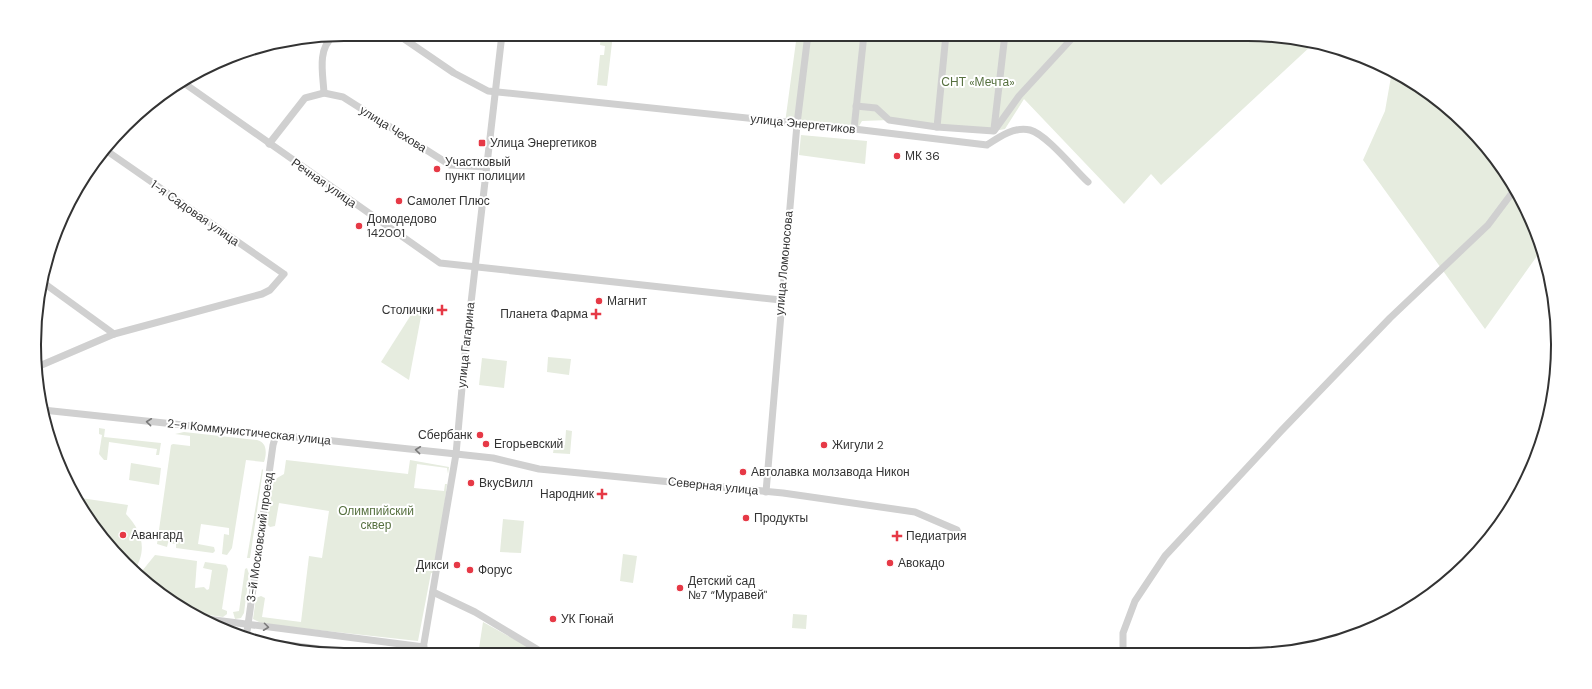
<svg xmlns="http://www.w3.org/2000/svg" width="1592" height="689" font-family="'DM Sans',sans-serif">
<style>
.green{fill:#e6ecdf}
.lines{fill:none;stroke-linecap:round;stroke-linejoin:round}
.minor{stroke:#d0d0d0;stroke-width:7}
.oneway{stroke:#7a7a7a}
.poi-dot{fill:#e63946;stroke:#fff;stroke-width:1.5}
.labels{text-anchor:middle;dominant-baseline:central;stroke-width:4;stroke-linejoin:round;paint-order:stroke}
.park-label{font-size:12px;fill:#56703f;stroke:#fff}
.street-label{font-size:12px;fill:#333;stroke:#fff}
.poi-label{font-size:12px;fill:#333;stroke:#fff;text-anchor:start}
.rim{fill:none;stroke:#333;stroke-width:2}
</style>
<rect width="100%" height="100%" fill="#fff"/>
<!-- green -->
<g class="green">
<polygon points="601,34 613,34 607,86 597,85 600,55 604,55 605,46 600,45"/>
<polygon points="797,34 1248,34 1312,45 1161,185 1151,174 1124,204 1024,99 1005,129 994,131 889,120 862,121 856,131 785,123"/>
<polygon points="1392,71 1403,76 1452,111 1494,156 1526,207 1542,249 1485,329 1363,160 1385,111"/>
<polygon points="801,135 867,141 865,164 799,155"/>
<polygon points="416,307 422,311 409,380 381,362"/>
<polygon points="548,357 571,359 569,375 547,372"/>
<polygon points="482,358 507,361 504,388 479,385"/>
<polygon points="99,428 105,429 104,437 161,443 159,455 156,455 157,449 109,442 107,460 104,460 99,454 102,435 99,434"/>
<polygon points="566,430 572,431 570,454 553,453 554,447 565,445"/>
<path d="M184,432L257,440C267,442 267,453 264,462L246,460L232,548L227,555L222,554L224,534L229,535V528L201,524L198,544L214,547L215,551L213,553L176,548V544L168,543L167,547L157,544L171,445L173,444L190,446V436L175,434Z"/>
<polygon points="286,460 408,474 410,460 449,467 448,474 447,468 417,464 414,488 444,491 445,484 447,484 436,574 431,573 418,641 263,624 253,619 256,598 261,596 265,598 262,617 301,622 309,556 322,558 329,511 279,503 275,526 270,527 266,523 272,481 284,474"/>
<polygon points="131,463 161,468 159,485 129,480"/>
<polygon points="262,469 263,470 250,558 247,558"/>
<path d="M74,497L128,505L126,514C142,531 148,550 134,571Z"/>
<polygon points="503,519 524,521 521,553 500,552"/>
<polygon points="623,554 637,556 633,583 620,581"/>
<polygon points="155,555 197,561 195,588 204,587 207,590 209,589 212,570 203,568 205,562 226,565 228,569 222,609 227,611 227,614 223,617 187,612 140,578 138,576"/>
<polygon points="247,568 249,574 244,613 241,618 235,619 233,612 239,611 245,569"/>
<polygon points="793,614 807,615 806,629 792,628"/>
<polygon points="483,622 541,654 478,655"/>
</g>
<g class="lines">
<!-- minor -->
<g class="minor">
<path d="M397,34L454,73L488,91L854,129L987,145C999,137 1015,126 1030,130C1046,134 1075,170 1088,182"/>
<polyline points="181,81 440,263 781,300"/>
<path d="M324,93C323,74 317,50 333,36"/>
<polyline points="856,106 876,108 889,120 937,127 994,131 1019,96 1076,34"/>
<polyline points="937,127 946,34"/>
<polyline points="854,129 864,34"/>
<polyline points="994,129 1005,34"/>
<polyline points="269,144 305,98 324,93 343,97 450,165 486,167"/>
<polyline points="41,281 114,334"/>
<polyline points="37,367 114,334 262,294 270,290 284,274 107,151"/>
<polyline points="43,410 447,453 493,458 539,469 783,493 915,512 957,530 960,538"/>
<polyline points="766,492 797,124 808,34"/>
<polyline points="433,592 475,612 545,654"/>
<polyline points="199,618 424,647"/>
<polyline points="246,639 273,445 276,435"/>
<polyline points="257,641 366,655"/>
<polyline points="1123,653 1123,633 1135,601 1165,556 1282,430 1390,318 1488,225 1515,189"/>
<polyline points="422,655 456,454 465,355 502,34"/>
</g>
</g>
<!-- one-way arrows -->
<defs><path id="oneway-chevron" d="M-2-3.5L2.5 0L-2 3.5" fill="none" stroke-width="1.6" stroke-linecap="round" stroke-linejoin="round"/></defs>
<g class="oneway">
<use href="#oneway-chevron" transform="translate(149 422) rotate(-174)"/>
<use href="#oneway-chevron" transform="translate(418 450) rotate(-174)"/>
<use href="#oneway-chevron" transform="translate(266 627) rotate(7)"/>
</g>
<!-- markers -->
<g class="poi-dot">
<rect x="478" y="139" width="8" height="8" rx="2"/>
<circle cx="897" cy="156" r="4"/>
<circle cx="437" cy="169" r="4"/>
<circle cx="399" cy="201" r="4"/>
<circle cx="359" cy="226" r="4"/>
<circle cx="599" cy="301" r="4"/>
<path d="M440 304h4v4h4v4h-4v4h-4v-4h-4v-4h4z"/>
<path d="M594 308h4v4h4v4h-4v4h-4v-4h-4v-4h4z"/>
<circle cx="480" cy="435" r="4"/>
<circle cx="486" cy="444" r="4"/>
<circle cx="824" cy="445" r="4"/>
<circle cx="743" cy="472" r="4"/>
<circle cx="471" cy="483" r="4"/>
<path d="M600 488h4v4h4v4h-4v4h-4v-4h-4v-4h4z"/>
<circle cx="746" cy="518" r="4"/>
<circle cx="123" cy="535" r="4"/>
<path d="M895 530h4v4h4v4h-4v4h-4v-4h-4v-4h4z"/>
<circle cx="890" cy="563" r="4"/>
<circle cx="457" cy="565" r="4"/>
<circle cx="470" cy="570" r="4"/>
<circle cx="680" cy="588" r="4"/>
<circle cx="553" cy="619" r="4"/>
</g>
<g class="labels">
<!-- park labels -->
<g class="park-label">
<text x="978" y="82">СНТ «Мечта»</text>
<text x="376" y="511">Олимпийский<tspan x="376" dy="14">сквер</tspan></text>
</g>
<!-- street labels -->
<g class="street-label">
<text transform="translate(803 124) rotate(6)">улица Энергетиков</text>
<text transform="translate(393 129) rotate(32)">улица Чехова</text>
<text transform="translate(324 183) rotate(35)">Речная улица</text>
<text transform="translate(195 213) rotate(35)">1-я Садовая улица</text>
<text transform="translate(784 263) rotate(-85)">улица Ломоносова</text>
<text transform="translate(466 345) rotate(-84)">улица Гагарина</text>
<text transform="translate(249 432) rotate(6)">2-я Коммунистическая улица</text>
<text transform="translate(713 486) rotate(6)">Северная улица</text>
<text transform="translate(260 537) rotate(-82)">3-й Московский проезд</text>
</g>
<!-- poi labels -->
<g class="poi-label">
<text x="490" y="143">Улица Энергетиков</text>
<text x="905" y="156">МК 36</text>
<text x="445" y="162">Участковый<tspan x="445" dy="14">пункт полиции</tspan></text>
<text x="407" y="201">Самолет Плюс</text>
<text x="367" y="219">Домодедово<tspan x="367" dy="14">142001</tspan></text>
<text x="607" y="301">Магнит</text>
<text x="434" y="310" text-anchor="end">Столички</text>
<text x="588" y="314" text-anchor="end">Планета Фарма</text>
<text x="472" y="435" text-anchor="end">Сбербанк</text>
<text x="494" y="444">Егорьевский</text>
<text x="832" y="445">Жигули 2</text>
<text x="751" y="472">Автолавка молзавода Никон</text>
<text x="479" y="483">ВкусВилл</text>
<text x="594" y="494" text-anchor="end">Народник</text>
<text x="754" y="518">Продукты</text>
<text x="131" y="535">Авангард</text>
<text x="906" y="536">Педиатрия</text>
<text x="898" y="563">Авокадо</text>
<text x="449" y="565" text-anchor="end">Дикси</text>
<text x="478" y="570">Форус</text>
<text x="688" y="581">Детский сад<tspan x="688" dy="14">№7 “Муравей"</tspan></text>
<text x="561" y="619">УК Гюнай</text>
</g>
</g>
<!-- crop -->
<path d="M0 0H1592V689H0ZM344 41H1248A303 303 0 0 1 1551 344V345A303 303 0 0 1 1248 648H344A303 303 0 0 1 41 345V344A303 303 0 0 1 344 41Z" fill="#fff" fill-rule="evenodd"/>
<path class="rim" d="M344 41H1248A303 303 0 0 1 1551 344V345A303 303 0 0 1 1248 648H344A303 303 0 0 1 41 345V344A303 303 0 0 1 344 41Z"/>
</svg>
